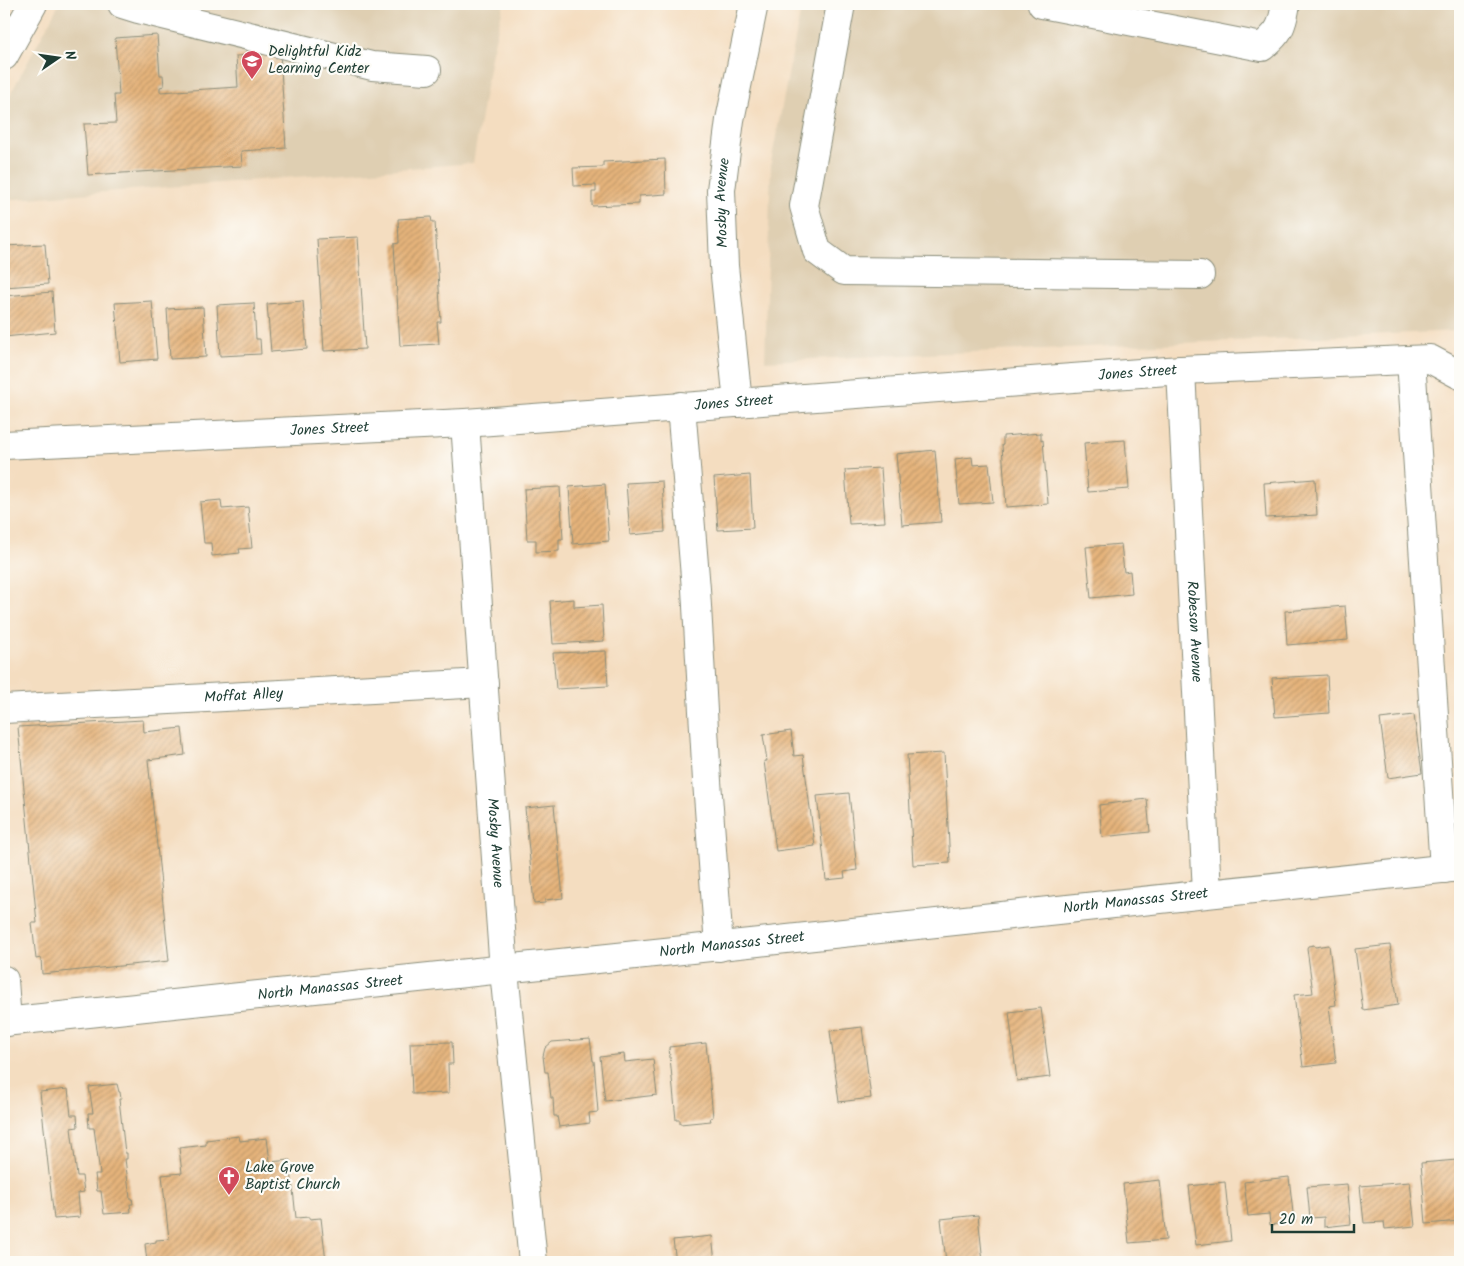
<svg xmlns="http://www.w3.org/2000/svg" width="1464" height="1266" font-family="Kalam,sans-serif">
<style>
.built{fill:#dfcfb2}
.building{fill:url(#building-hatch)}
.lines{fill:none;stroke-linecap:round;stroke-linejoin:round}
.minor-casing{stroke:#8a8d7a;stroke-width:30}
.minor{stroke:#fff;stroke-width:28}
.labels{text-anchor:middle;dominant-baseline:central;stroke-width:4.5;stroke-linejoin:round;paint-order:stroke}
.poi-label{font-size:15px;fill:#1f3d34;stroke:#fdfcf7;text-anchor:start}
.street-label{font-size:15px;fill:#1f3d34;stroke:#fdfcf7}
</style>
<defs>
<pattern id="building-hatch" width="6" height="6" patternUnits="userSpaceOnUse" patternTransform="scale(1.25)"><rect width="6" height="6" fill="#e6b47b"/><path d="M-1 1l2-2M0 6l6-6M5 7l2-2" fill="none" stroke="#ba9466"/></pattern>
</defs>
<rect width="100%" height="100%" fill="#fdfcf7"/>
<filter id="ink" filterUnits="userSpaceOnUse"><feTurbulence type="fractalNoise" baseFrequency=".02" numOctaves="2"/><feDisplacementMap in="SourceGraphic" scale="10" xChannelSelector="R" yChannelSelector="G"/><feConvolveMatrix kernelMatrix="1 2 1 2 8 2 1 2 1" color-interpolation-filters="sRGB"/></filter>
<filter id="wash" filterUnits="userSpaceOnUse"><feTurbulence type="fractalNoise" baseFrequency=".0096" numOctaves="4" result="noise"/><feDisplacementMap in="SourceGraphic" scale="20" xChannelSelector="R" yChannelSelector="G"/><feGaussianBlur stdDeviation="1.12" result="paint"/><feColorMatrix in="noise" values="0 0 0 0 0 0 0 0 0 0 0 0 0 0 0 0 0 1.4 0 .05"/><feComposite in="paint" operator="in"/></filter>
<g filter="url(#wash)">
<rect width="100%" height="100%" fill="#f4ddc0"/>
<!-- built -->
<g class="built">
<polygon points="59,4 504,4 492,51 473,163 4,200 4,106"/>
<polygon points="802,4 1460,4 1460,331 765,361 771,162"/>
</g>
<g id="blocks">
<!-- building -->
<g class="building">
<polygon points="157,35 160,75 163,75 164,86 160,87 160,92 238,87 236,56 280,53 286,148 241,151 242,166 88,175 84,124 116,123 114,95 119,95 115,38"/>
<polygon points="665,159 666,194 639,196 639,204 592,206 592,192 596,192 596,185 574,186 573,168 603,167 603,162"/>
<polygon points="431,217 432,222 435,222 441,322 437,322 439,344 400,346 394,244 399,243 398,219"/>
<polygon points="358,237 365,349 324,351 317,239"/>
<polygon points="45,244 48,284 4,287 4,246"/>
<polygon points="52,292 55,332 4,337 4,296"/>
<polygon points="152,301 157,359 120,362 115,303"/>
<polygon points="303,301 307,349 271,352 267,304"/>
<polygon points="254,303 256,339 260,339 261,354 220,356 217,305"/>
<polygon points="203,307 206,357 170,359 167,309"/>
<polygon points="4,351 6,351 8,387 4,387"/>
<polygon points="1041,433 1041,441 1043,440 1048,504 1006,507 1002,445 1003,445 1003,436"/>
<polygon points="1125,440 1129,489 1088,492 1084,443"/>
<polygon points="935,450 941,522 902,525 896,454"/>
<polygon points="972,457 973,465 989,464 993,502 959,504 955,459"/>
<polygon points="881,468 885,522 849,524 845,470"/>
<polygon points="750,475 753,528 718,530 714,478"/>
<polygon points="1315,479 1317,515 1266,518 1264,483"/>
<polygon points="662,481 665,532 630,535 626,483"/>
<polygon points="605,484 609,541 573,544 569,487"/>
<polygon points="560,487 563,539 559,539 559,551 536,552 536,540 527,540 524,489"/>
<polygon points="221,500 222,509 248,507 252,548 239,549 240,553 212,556 211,543 204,543 200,502"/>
<polygon points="1121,544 1124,572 1130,571 1132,594 1091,598 1086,547"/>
<polygon points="574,599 574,607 602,605 604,641 553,644 550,601"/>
<polygon points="1345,606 1348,640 1287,645 1285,611"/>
<polygon points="606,651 608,686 556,689 553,653"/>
<polygon points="1327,675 1329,713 1275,717 1272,678"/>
<polygon points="1414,715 1422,773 1388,778 1380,719"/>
<polygon points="143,720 144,732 182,728 185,755 148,760 169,961 42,974 41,958 36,959 32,923 37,923 18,727"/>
<polygon points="791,731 794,756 803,755 815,846 776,851 764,761 767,761 763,735"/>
<polygon points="944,753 950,863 913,865 907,755"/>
<polygon points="849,793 857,870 844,872 845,878 826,880 817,796"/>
<polygon points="1147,799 1150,832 1102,837 1099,805"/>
<polygon points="554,805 563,898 545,900 545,903 534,904 525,808"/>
<polygon points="1314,945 1315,947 1329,945 1336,1005 1329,1006 1336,1063 1303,1067 1294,995 1313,993 1307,948 1308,946"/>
<polygon points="1390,945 1398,1005 1363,1010 1355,949"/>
<polygon points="1041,1008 1050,1077 1017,1081 1009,1012"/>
<polygon points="862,1027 871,1098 839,1102 830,1031"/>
<polygon points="590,1039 593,1061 594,1061 598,1112 589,1113 590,1123 559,1127 557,1116 554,1116 553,1098 551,1098 548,1072 545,1072 543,1056 545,1048 552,1042"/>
<polygon points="452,1042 453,1064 448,1064 449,1093 412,1094 410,1043"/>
<polygon points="706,1043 713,1117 710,1118 711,1121 680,1124 680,1120 676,1120 669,1047"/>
<polygon points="624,1054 625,1062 653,1059 657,1095 605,1101 600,1057"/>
<polygon points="117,1084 119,1092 120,1092 121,1099 119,1099 125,1153 127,1153 127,1159 125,1159 130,1198 132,1198 133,1204 130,1204 131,1212 104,1214 101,1191 97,1191 95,1174 100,1174 94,1128 89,1128 88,1113 93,1113 89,1087"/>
<polygon points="68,1089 71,1115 77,1115 78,1127 71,1128 77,1176 82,1176 84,1192 78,1193 80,1217 54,1219 40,1092"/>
<polygon points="239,1136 240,1141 267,1138 270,1162 290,1160 296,1218 309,1217 309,1219 321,1218 326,1262 147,1262 145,1244 156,1242 156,1240 169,1239 162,1175 182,1173 179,1148 206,1145 206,1140"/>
<polygon points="1457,1160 1460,1221 1426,1224 1421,1163"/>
<polygon points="1289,1177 1294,1222 1270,1225 1269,1214 1248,1216 1244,1182"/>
<polygon points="1160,1180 1166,1240 1129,1243 1123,1184"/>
<polygon points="1225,1182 1231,1241 1196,1245 1189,1186"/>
<polygon points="1410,1182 1415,1226 1385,1229 1384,1222 1364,1223 1360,1186"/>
<polygon points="1347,1184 1351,1224 1324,1227 1324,1217 1310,1218 1307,1187"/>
<polygon points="978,1215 983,1262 946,1262 941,1219"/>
<polygon points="712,1236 715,1262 676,1262 673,1240"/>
<polygon points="638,1259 638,1262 619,1262 618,1261"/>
</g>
</g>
</g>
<g filter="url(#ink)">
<use href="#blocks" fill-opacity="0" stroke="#8a8d7a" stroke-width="1"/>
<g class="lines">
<!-- minor casing -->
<g class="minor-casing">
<g id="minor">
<polyline points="122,4 138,9 372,66 427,70"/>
<polyline points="841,4 804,206 817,251 844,271 1200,275"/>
<path d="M1042,4L1262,47C1280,32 1282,27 1286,4"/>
<polyline points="4,56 33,4"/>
<polyline points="1411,360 1444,869"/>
<path id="s1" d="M1181,370L1207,893"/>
<path id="s2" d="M738,403L724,266L721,190L730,120L754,4"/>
<polyline points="681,406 696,589 707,781 719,947"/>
<path id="s3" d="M465,423L504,971L533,1262"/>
<path id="s4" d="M4,445L465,423L1181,370L1430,359L1460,375"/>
<path id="s5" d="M4,709L484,683"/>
<polyline points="4,980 7,1022"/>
<path id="s6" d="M4,1022C489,973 975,917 1460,867"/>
</g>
</g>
<!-- minor -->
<use href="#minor" class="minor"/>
</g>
</g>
<!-- icons -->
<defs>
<g id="school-pin" transform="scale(1.125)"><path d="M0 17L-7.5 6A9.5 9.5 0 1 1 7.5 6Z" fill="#d1495b" stroke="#fdfcf7"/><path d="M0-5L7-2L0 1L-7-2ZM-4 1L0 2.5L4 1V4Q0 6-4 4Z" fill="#fff"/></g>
<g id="church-pin" transform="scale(1.125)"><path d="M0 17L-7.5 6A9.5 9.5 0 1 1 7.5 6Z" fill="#d1495b" stroke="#fdfcf7"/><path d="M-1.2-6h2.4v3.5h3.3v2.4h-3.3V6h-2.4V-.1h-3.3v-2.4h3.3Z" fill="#fff"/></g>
</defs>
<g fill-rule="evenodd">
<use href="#school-pin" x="252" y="61"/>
<use href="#church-pin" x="229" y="1177"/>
</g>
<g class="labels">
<!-- poi labels -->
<g class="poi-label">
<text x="268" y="52">Delightful Kidz<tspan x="268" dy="17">Learning Center</tspan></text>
<text x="245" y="1168">Lake Grove<tspan x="245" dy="17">Baptist Church</tspan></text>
</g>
<!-- street labels -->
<g class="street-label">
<text stroke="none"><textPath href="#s2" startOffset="201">Mosby Avenue</textPath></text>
<text stroke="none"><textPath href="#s4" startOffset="1136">Jones Street</textPath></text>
<text stroke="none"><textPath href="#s4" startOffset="731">Jones Street</textPath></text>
<text stroke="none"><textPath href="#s4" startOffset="326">Jones Street</textPath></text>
<text stroke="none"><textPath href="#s1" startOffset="262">Robeson Avenue</textPath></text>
<text stroke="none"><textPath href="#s5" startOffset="240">Moffat Alley</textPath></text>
<text stroke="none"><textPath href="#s3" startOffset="421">Mosby Avenue</textPath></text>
<text stroke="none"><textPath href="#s6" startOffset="1138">North Manassas Street</textPath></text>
<text stroke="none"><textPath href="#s6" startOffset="732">North Manassas Street</textPath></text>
<text stroke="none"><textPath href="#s6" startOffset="328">North Manassas Street</textPath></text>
</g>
</g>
<!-- margin -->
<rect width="1464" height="1266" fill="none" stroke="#fdfcf7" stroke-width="20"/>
<!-- north arrow -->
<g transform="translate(58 58) rotate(77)" stroke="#fdfcf7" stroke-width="4" paint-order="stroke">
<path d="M0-4L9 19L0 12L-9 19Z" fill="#1f3d34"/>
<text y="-8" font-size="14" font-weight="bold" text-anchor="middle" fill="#1f3d34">N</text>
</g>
<!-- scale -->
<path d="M1272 1224v8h82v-8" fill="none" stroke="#1f3d34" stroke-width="2.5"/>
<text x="1279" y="1224" font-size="15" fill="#1f3d34" stroke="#fdfcf7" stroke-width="4" paint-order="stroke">20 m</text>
</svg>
